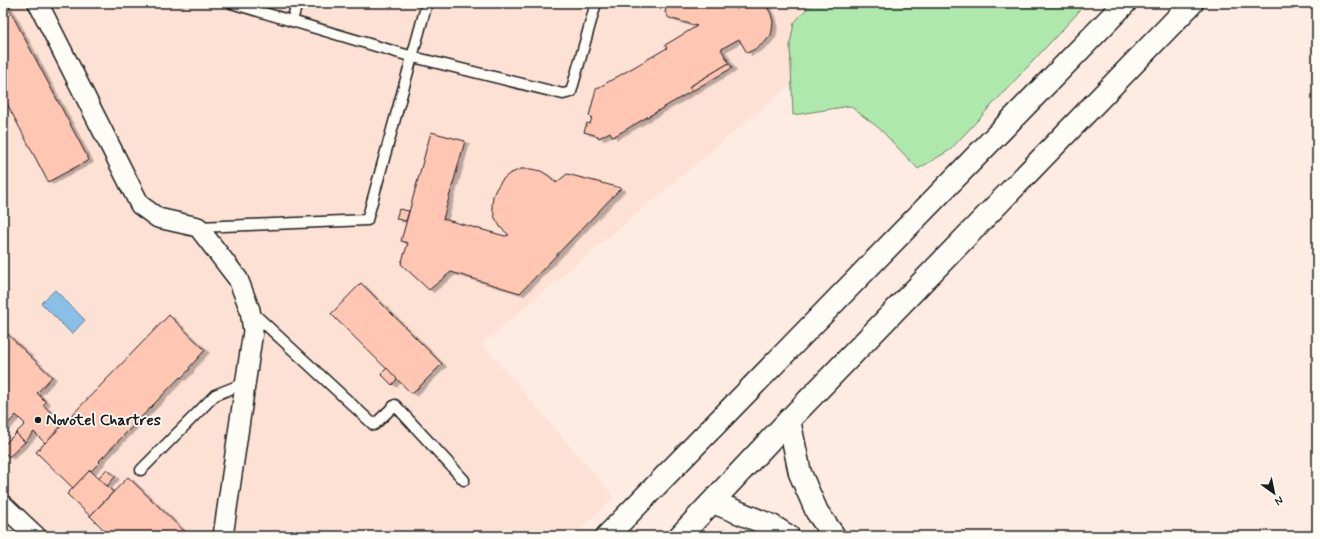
<svg xmlns="http://www.w3.org/2000/svg" width="1320" height="539" font-family="Mynerve,sans-serif">
<style>
.built{fill:#fee1d5}
.green{fill:#afe8ac;stroke:#668264}
.water{fill:#8abfe7;stroke:#5e7e96}
.building{fill:#ffc6b4;stroke:#1c1c1c;filter:url(#shadow)}
.lines{fill:none;stroke-linecap:round;stroke-linejoin:round}
.service-casing{stroke:#1c1c1c;stroke-width:13}
.minor-casing{stroke:#1c1c1c;stroke-width:22}
.tertiary-casing{stroke:#1c1c1c;stroke-width:25}
.secondary-casing{stroke:#1c1c1c;stroke-width:25}
.service{stroke:#fdfcf7;stroke-width:10}
.minor{stroke:#fdfcf7;stroke-width:19}
.tertiary{stroke:#fdfcf7;stroke-width:22}
.secondary{stroke:#fdfcf7;stroke-width:22}
.poi-dot{fill:#1c1c1c;stroke:#fdfcf7;stroke-width:1.5}
.labels{text-anchor:middle;dominant-baseline:central;stroke-width:3.5;stroke-linejoin:round;paint-order:stroke}
.poi-label{font-size:16px;font-weight:bold;fill:#1c1c1c;stroke:#fdfcf7;text-anchor:start}
</style>
<defs>
<filter id="shadow"><feDropShadow dx="4.5" dy="2.5" stdDeviation="0" flood-color="#0004"/></filter>
</defs>
<rect width="100%" height="100%" fill="#feece3"/>
<filter id="ink" filterUnits="userSpaceOnUse"><feTurbulence type="fractalNoise" baseFrequency=".025" numOctaves="2"/><feDisplacementMap in="SourceGraphic" scale="8" xChannelSelector="R" yChannelSelector="G"/><feConvolveMatrix kernelMatrix="1 2 1 2 8 2 1 2 1" color-interpolation-filters="sRGB"/></filter>
<g filter="url(#ink)">
<!-- built -->
<g class="built">
<polygon points="3,3 816,3 822,58 482,344 614,497 573,536 3,536"/>
<polygon points="724,527 751,536 713,536"/>
</g>
<!-- green -->
<polygon class="green" points="812,3 1085,3 1076,15 950,150 918,169 879,128 850,106 793,115 790,44 794,23"/>
<!-- water -->
<polygon class="water" points="55,290 85,320 72,334 41,303"/>
<!-- building -->
<g class="building">
<polygon points="3,3 6,3 89,160 48,182 3,96"/>
<polygon points="668,3 730,3 737,9 742,3 750,5 751,3 765,3 771,14 773,22 772,31 771,35 765,42 757,48 747,53 739,39 721,49 729,63 689,87 692,91 613,137 610,132 599,138 598,136 584,132 587,123 590,124 592,117 589,116 596,89 667,48 665,45 697,26 669,18 665,12"/>
<polygon points="730,3 751,3 750,5 742,3 737,9"/>
<polygon points="729,63 732,68 692,91 689,87"/>
<polygon points="431,132 465,141 443,219 505,236 509,235 501,228 495,218 492,206 493,196 496,189 502,180 509,174 521,169 531,169 541,171 549,176 556,183 567,174 621,188 520,293 451,272 429,290 401,264 408,243 401,241"/>
<polygon points="399,209 409,211 406,221 396,219"/>
<polygon points="361,283 442,364 412,394 331,314"/>
<polygon points="169,315 205,350 189,368 190,369 181,378 180,377 99,461 100,462 91,471 90,470 73,488 36,452"/>
<polygon points="3,330 52,377 37,393 46,402 43,405 61,422 66,417 68,419 45,443 34,432 25,442 16,433 25,424 16,415 3,429"/>
<polygon points="387,368 397,379 392,385 381,374"/>
<polygon points="16,433 25,442 9,457 3,451 3,446"/>
<polygon points="107,469 115,477 107,486 98,478"/>
<polygon points="90,470 113,492 90,516 67,494"/>
<polygon points="128,477 189,536 110,536 90,516"/>
</g>
<g class="lines">
<!-- service casing -->
<g class="service-casing">
<g id="service">
<polyline points="231,3 413,57 563,94 571,92 596,3"/>
<polyline points="292,21 297,3"/>
<polyline points="198,227 367,220 427,3"/>
<polyline points="251,311 374,425 395,405 464,480"/>
<polyline points="141,470 215,395 245,383"/>
</g>
</g>
<!-- minor casing -->
<g class="minor-casing">
<g id="minor">
<polyline points="38,3 140,205 158,218 198,227 238,279 250,310 253,331 223,536"/>
<polyline points="3,505 36,536"/>
</g>
</g>
<!-- tertiary casing -->
<g class="tertiary-casing">
<g id="tertiary">
<polyline points="789,420 800,473 817,512 834,536"/>
<polyline points="713,502 772,526 788,536"/>
</g>
</g>
<!-- secondary casing -->
<g class="secondary-casing">
<g id="secondary">
<polyline points="607,536 1125,3"/>
<polyline points="680,536 789,420 1192,3"/>
</g>
</g>
<!-- service -->
<use href="#service" class="service"/>
<!-- minor -->
<use href="#minor" class="minor"/>
<!-- tertiary -->
<use href="#tertiary" class="tertiary"/>
<!-- secondary -->
<use href="#secondary" class="secondary"/>
</g>
</g>
<!-- markers -->
<circle class="poi-dot" cx="38" cy="420" r="4"/>
<g class="labels">
<!-- poi labels -->
<g class="poi-label">
<text x="46" y="420">Novotel Chartres</text>
</g>
</g>
<!-- margin -->
<rect width="1320" height="539" fill="none" stroke="#fdfcf7" stroke-width="16"/>
<rect x="8" y="8" width="1304" height="523" fill="none" stroke="#1c1c1c" stroke-width="1.5" filter="url(#ink)"/>
<!-- north arrow -->
<g transform="translate(1274 493) rotate(147)" stroke="#fdfcf7" stroke-width="3" paint-order="stroke">
<path d="M0-3L7 15L0 10L-7 15Z" fill="#1c1c1c"/>
<text y="-6" font-size="11" font-weight="bold" text-anchor="middle" fill="#1c1c1c">N</text>
</g>
</svg>
